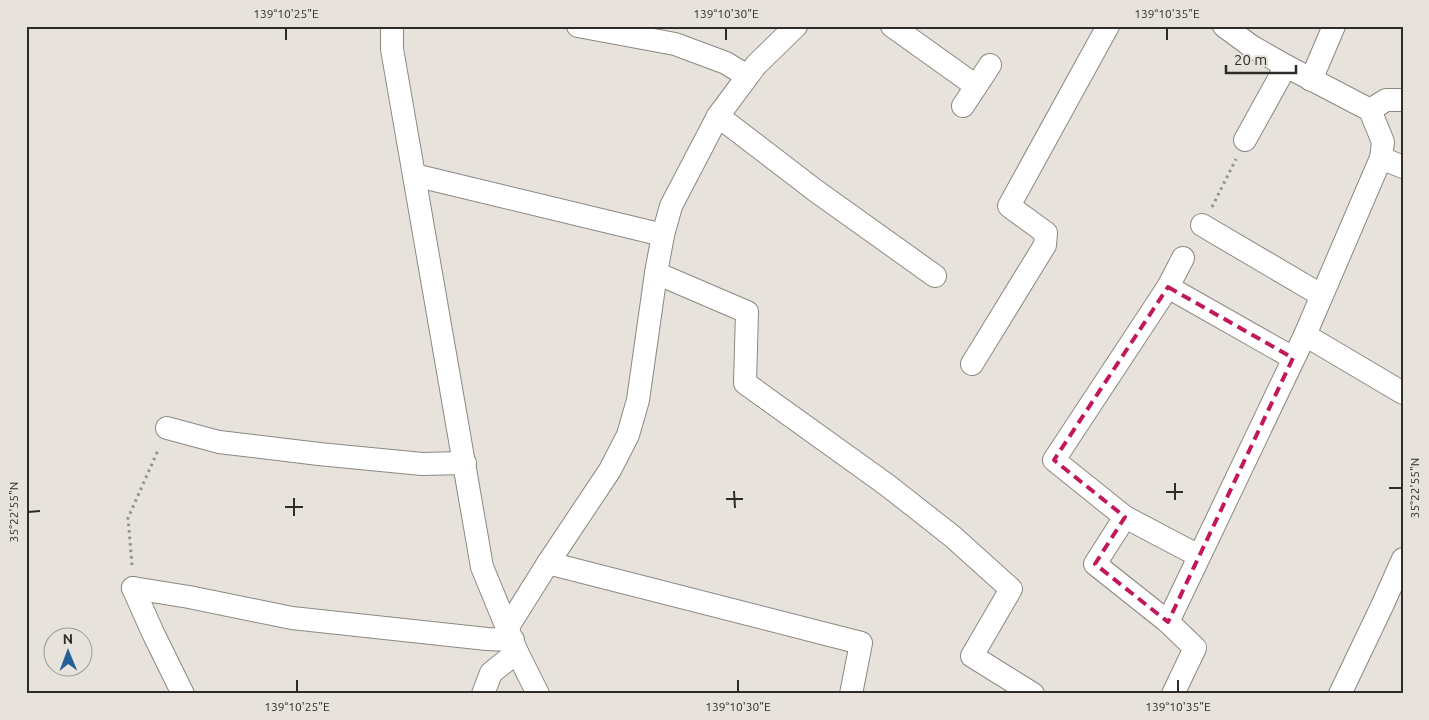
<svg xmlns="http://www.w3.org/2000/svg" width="1429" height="720" font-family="Ubuntu,sans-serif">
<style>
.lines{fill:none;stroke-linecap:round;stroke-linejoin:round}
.minor-casing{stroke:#8b8881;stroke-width:24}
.path{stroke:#92908b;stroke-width:3;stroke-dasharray:2.5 4;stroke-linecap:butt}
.minor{stroke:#fff;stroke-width:22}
.marked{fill:none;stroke:#c2185b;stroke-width:4;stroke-dasharray:10 6;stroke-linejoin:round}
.ticks{fill:none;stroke:#2d2c29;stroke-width:2}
.neatline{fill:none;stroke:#2d2c29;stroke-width:2}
.ticks-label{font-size:12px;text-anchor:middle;fill:#2d2c29}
</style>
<rect width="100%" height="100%" fill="#e7e3dc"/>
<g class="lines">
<!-- minor casing -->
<g class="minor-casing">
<g id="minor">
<polyline points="392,26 392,49 482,567 517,652 538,694"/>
<polyline points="578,26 675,44 726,63 747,76"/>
<polyline points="892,26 976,86"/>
<polyline points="1311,80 1334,26"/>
<polyline points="963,106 990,65"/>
<polyline points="1370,110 1386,100 1403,100"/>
<polyline points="718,116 816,191 935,276"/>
<polyline points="1245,140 1286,66"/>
<polyline points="1381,158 1403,167"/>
<polyline points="414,175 663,235"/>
<polyline points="1202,225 1321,295"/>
<polyline points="1183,258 1168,287 1054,460 1125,517 1199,556"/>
<polyline points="656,273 747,312 745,383 887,485 952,536 1011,589 972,656 1033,694"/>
<polyline points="1168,287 1293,358"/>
<polyline points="1305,335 1403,393"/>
<polyline points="972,364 1045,245 1046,233 1009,206 1108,26"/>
<polyline points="167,428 219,442 319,454 422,464 465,463"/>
<polyline points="1125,517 1095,564 1168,622 1195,648 1173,694"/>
<polyline points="548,563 861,643 851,694"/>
<polyline points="133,588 189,597 292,618 487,639 513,640"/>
<polyline points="133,588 153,633 183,694"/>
<polyline points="1168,622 1305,335 1381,158 1383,142 1370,110 1286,66 1251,46 1224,26"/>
<polyline points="508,627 548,563 610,470 628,435 638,400 656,273 663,235 671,206 718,116 756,65 796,26"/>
<polyline points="483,694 491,673 517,652"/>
<polyline points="1340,694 1382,606 1403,559"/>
</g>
</g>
<!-- path -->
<g class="path">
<polyline points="1212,207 1236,159"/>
<polyline points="132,565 128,518 159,448"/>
</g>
<!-- minor -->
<use href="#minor" class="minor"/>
</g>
<!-- marked area -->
<path class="marked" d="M1168,287L1293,358L1168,622L1095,564L1125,517L1054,460Z"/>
<!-- ticks -->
<path class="ticks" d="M286,28V40M726,28V40M1167,28V40M1175,483V500M1389,488H1402M734,491L735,508M1166,492H1183M294,498V516M726,499H743M285,507H303M28,512L40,511M297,680V692M738,680V692M1178,680V692"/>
<!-- border -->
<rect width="1429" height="720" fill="none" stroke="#e7e3dc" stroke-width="55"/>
<!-- north arrow -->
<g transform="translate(68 652) rotate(359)"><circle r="24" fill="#e7e3dc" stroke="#9d9a94"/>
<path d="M0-4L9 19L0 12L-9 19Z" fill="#266097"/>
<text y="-8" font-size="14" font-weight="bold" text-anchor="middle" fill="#2d2c29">N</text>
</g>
<!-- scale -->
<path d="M1226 65v8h70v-8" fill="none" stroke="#2d2c29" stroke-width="2.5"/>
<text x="1234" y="65" font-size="15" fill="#2d2c29" stroke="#e7e3dc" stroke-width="4" paint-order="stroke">20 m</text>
<rect x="28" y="28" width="1374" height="664" class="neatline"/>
<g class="ticks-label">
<text x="286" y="18">139°10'25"E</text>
<text x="726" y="18">139°10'30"E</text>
<text x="1167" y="18">139°10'35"E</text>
<text transform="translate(1415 488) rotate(-90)" y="4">35°22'55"N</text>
<text transform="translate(14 512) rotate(-90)" y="4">35°22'55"N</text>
<text x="297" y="711">139°10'25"E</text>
<text x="738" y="711">139°10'30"E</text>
<text x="1178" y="711">139°10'35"E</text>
</g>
</svg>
